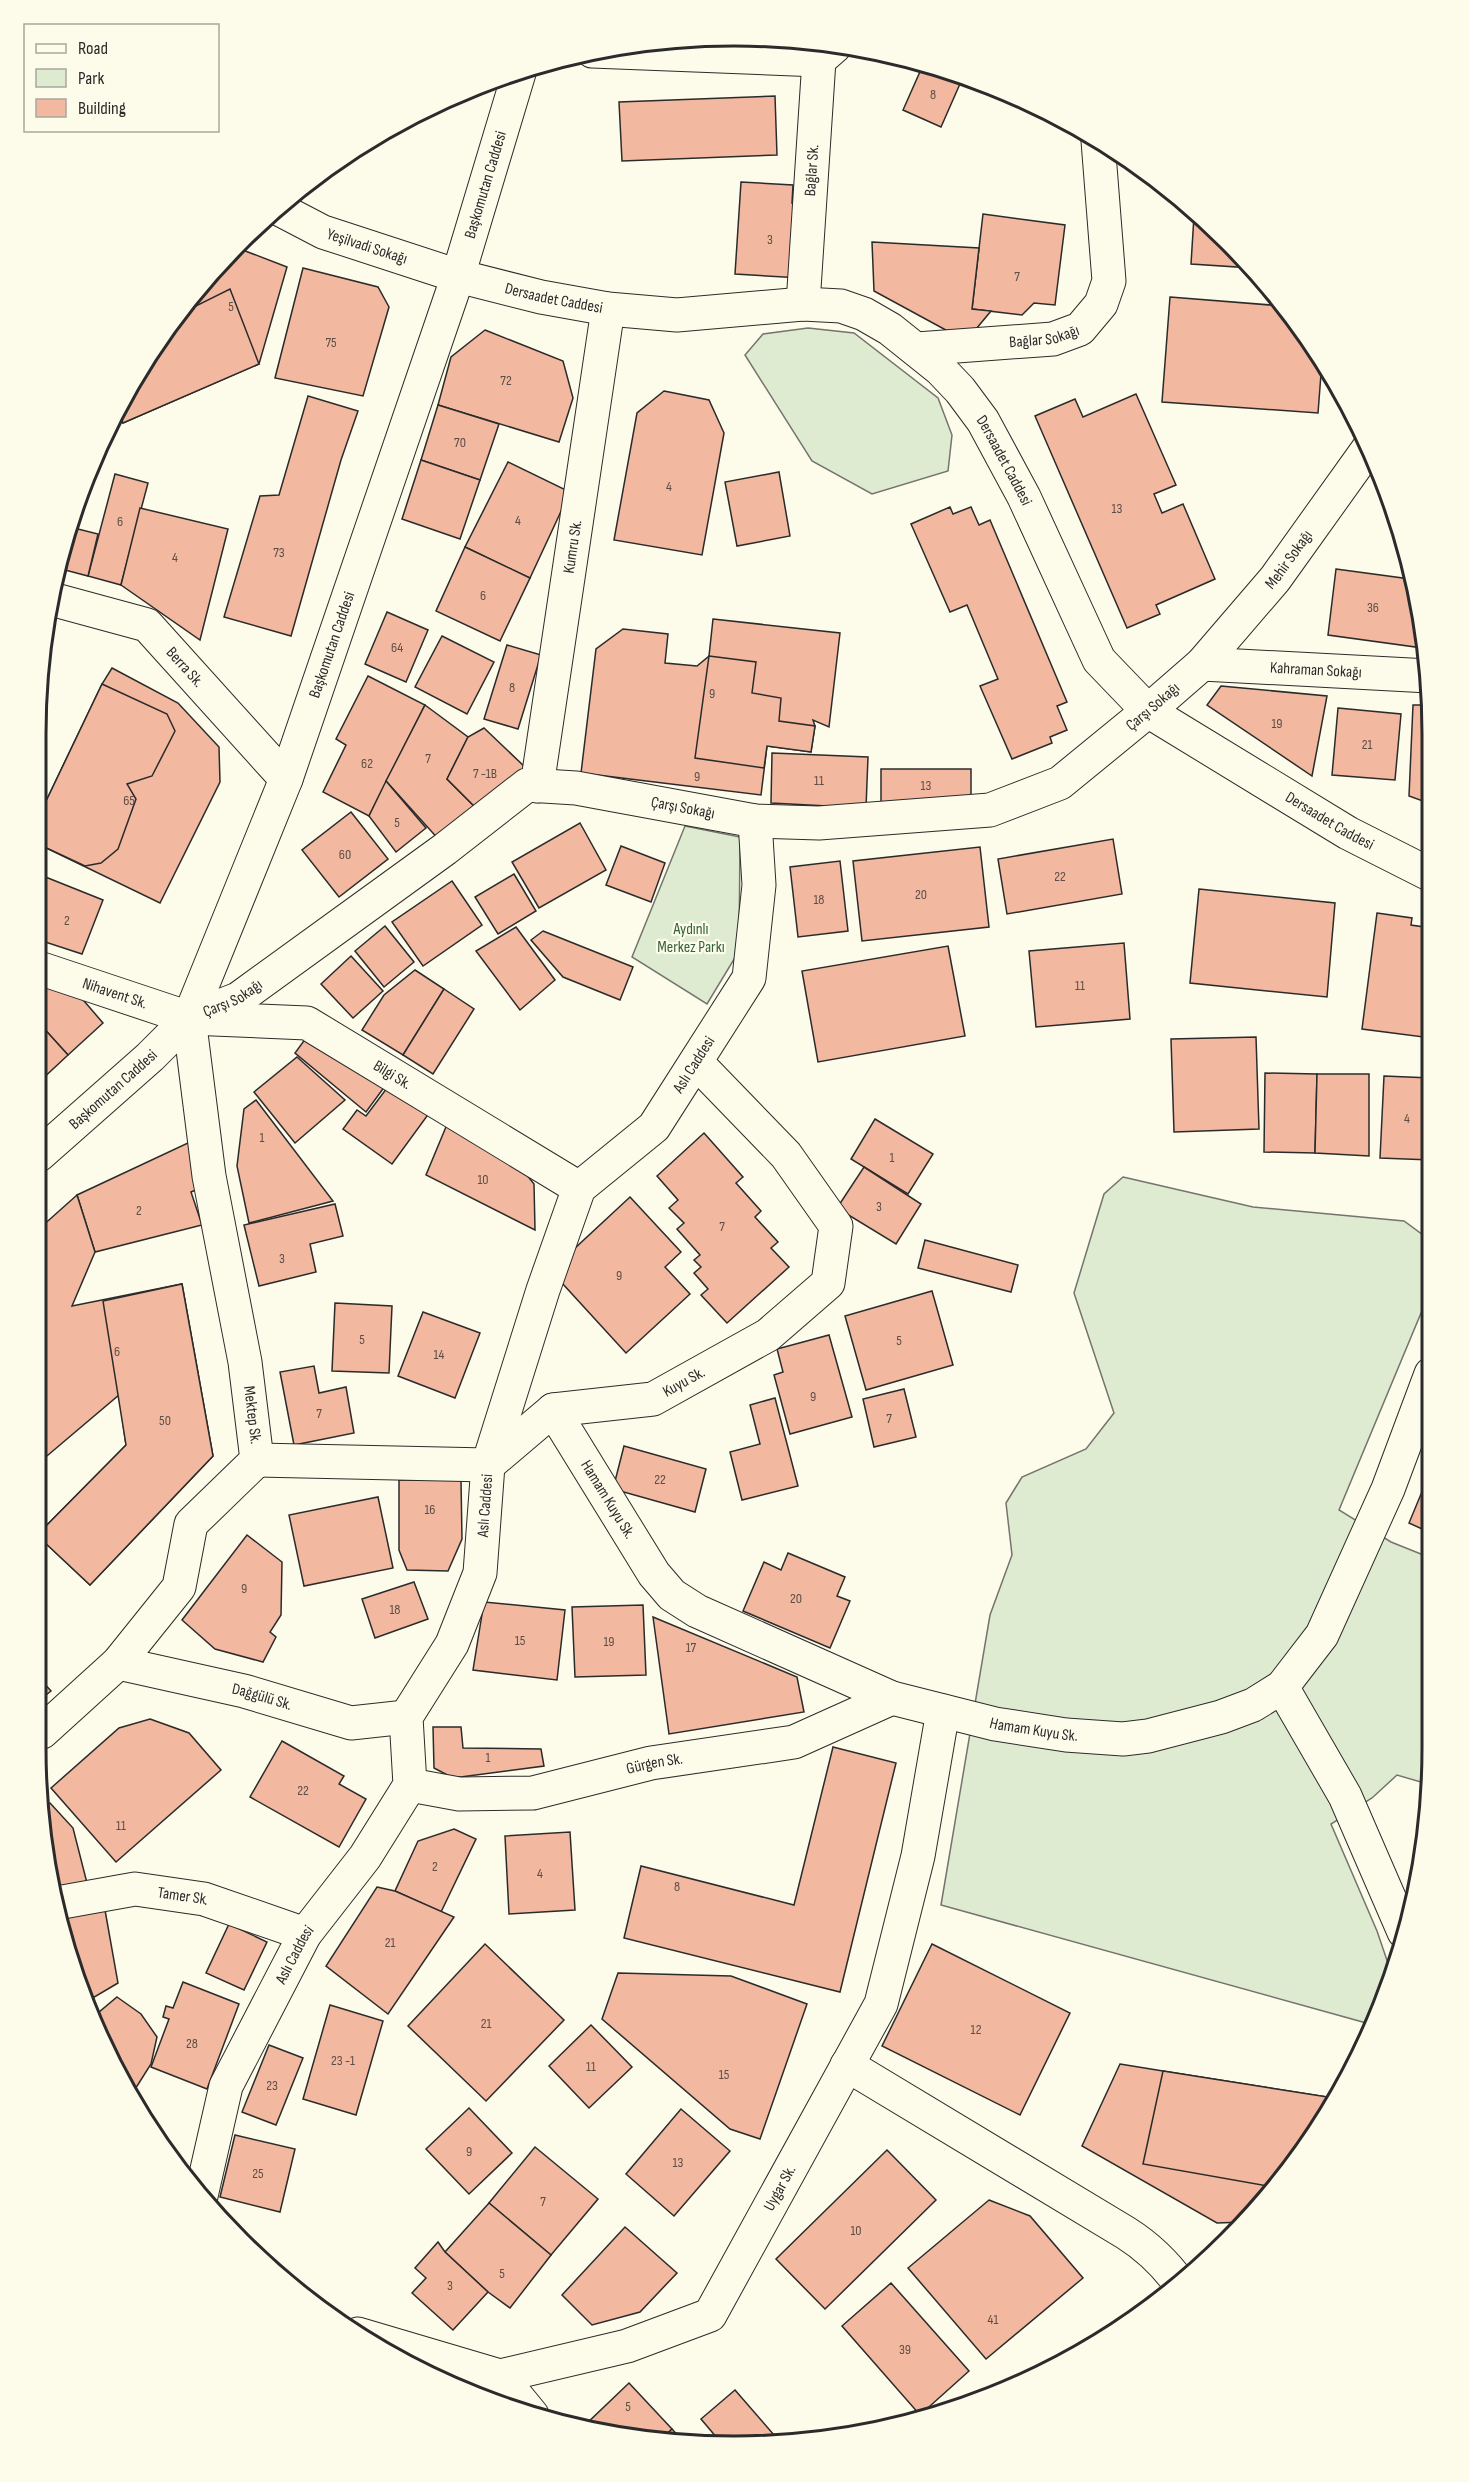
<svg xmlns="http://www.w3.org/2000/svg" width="1469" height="2482" font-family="'Sofia Sans Condensed',sans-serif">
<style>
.green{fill:#deebd1;stroke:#74746e;stroke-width:1.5}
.building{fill:#f2b8a0;stroke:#2b2b2b;stroke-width:1.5}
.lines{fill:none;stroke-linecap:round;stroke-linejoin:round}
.street-casing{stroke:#2b2b2b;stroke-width:35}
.secondary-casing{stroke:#2b2b2b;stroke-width:35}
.street{stroke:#fdfbea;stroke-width:33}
.secondary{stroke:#fdfbea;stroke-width:33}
.labels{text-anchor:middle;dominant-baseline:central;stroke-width:4.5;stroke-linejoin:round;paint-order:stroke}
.number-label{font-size:14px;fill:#5d4e48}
.street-label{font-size:16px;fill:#2b2b2b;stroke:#fdfbea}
.park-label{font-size:16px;fill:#34623c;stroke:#fdfbea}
.rim{fill:none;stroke:#2b2b2b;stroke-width:3}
</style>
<rect width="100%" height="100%" fill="#fdfbea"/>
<!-- green -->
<g class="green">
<polygon points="808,328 854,333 938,398 952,435 948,471 872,494 812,461 745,355 763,334"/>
<polygon points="685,826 740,837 739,951 707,1004 632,957"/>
<polygon points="1123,1177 1253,1207 1404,1221 1431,1241 1431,1289 1339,1510 1391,1542 1431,1558 1431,1785 1397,1775 1372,1798 1331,1824 1377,1931 1393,1978 1370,2024 941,1905 990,1615 1012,1555 1006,1503 1022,1477 1086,1449 1114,1413 1074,1293 1104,1194"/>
</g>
<!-- building -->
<g class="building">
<polygon points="923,65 963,77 941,127 903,110"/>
<polygon points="775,96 777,155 622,161 619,102"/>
<polygon points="741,182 793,185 792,203 805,204 801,278 735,274"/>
<polygon points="983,214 1065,225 1055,305 1034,303 1022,315 972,309"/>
<polygon points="1194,216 1253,268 1191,264"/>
<polygon points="872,242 979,248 972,309 991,311 966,341 874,291"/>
<polygon points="235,247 287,267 259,364 123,423 120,416 154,346"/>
<polygon points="303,268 378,287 389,307 363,396 275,378"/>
<polygon points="230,289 259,364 123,423 120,416 154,346 189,303 196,306"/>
<polygon points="1170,297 1283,306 1322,361 1318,413 1162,402"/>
<polygon points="485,330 563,361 573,398 559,442 438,405 451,357"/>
<polygon points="664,391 709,400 724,433 702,555 614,540 637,413"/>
<polygon points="1136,394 1176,485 1154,494 1162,513 1183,504 1215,579 1156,605 1160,614 1127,628 1035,416 1075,399 1083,417"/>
<polygon points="308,396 358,411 341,460 291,636 224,617 260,496 279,495"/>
<polygon points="438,405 499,424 480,480 421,460"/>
<polygon points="421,460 480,480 460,539 402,519"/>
<polygon points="508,462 570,492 530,578 465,547"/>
<polygon points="779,472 790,536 737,546 725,482"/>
<polygon points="115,474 148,483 121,585 88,576"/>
<polygon points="950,507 953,514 971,507 979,525 990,520 1067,702 1057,706 1067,730 1050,737 1052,743 1012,759 980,686 998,679 967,605 950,612 911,524"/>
<polygon points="140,508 228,529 200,640 121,585"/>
<polygon points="70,527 98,534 88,576 61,569"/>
<polygon points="465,547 530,578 500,641 436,611"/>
<polygon points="1336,569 1410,579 1423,648 1328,635"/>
<polygon points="387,612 428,630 406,682 365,664"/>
<polygon points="713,619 840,633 829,727 813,720 815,726 811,752 767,746 761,795 581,773 596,649 623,629 668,634 665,663 697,666 709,656"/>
<polygon points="442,636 494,662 467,714 415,687"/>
<polygon points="507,645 541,655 518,729 484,719"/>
<polygon points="709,656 756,662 752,693 781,698 779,721 815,726 811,752 767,746 764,768 695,758"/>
<polygon points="112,668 178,703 219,747 220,782 160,903 38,844 38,818 102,684"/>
<polygon points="368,676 425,705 369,816 323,792 346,745 336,739"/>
<polygon points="102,684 167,714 175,731 152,776 127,784 136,799 118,849 101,863 85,866 38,844 38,818"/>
<polygon points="1221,686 1327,696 1312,776 1207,705"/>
<polygon points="425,705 468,737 447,779 480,812 441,842 386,781"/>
<polygon points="1413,705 1431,705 1431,804 1409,796"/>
<polygon points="1338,708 1401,714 1395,780 1332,775"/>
<polygon points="484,728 526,768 480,812 447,779 468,737"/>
<polygon points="772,753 868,757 866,808 771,803"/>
<polygon points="881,769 971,769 971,801 881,802"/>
<polygon points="386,781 426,828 396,852 369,816"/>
<polygon points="351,812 388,859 339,897 302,850"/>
<polygon points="580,823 606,870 539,908 512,862"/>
<polygon points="1113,839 1122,894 1007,914 998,859"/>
<polygon points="621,846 665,863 651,902 606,885"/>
<polygon points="980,847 989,927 862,941 853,861"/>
<polygon points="840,861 848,931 798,937 790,867"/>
<polygon points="38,874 103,900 82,954 39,940"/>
<polygon points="514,874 536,911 498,934 475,897"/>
<polygon points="452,881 482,925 423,966 392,922"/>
<polygon points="1199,889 1335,903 1327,997 1190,983"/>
<polygon points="1377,913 1412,918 1411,925 1431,928 1431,1038 1362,1029"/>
<polygon points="385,926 414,962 384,987 355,951"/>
<polygon points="516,927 555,980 520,1010 476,951"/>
<polygon points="543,931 633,967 620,1000 563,977 531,940"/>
<polygon points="1124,943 1130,1019 1036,1027 1029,951"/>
<polygon points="948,946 965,1036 818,1062 802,971"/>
<polygon points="351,956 383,991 353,1018 321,984"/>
<polygon points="415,970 444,989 403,1055 362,1030 384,995"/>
<polygon points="39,986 78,994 103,1023 68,1055 39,1023"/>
<polygon points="444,989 474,1009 433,1074 403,1055"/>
<polygon points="39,1023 68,1055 39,1082"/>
<polygon points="1256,1037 1259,1129 1174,1132 1171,1039"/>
<polygon points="306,1038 388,1082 366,1112 295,1053"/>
<polygon points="297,1057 345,1100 295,1143 254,1092"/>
<polygon points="1265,1073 1317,1074 1315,1153 1264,1152"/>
<polygon points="1317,1074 1369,1074 1369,1156 1315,1153"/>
<polygon points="1384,1076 1431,1078 1431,1160 1380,1158"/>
<polygon points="390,1084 430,1112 392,1164 343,1129 357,1110 366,1116"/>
<polygon points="256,1100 333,1201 249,1223 237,1166 244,1109"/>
<polygon points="875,1119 933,1154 908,1194 851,1159"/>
<polygon points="448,1122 519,1165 534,1184 535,1230 426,1175"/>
<polygon points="704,1133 743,1177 736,1183 761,1211 755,1217 778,1242 771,1248 789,1267 727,1323 701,1295 708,1289 694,1273 701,1267 694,1260 700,1255 677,1229 684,1223 669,1208 678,1200 657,1176"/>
<polygon points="190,1142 205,1186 191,1192 202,1225 95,1252 77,1195"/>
<polygon points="864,1167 921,1204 896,1244 837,1208"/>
<polygon points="77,1195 95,1252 72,1306 182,1284 213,1456 90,1585 41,1539 41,1531 126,1445 119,1395 41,1461 40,1228"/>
<polygon points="630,1197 681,1252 665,1267 690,1294 626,1353 562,1283 573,1250"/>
<polygon points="335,1204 343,1236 310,1244 316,1272 259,1286 244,1225"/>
<polygon points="925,1240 1018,1265 1011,1292 918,1268"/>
<polygon points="182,1284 213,1456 90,1585 41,1539 41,1531 126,1445 103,1301"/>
<polygon points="932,1291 953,1365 866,1390 845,1316"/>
<polygon points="335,1303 392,1306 389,1373 332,1371"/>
<polygon points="423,1312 480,1333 455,1398 398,1376"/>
<polygon points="829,1335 852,1417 790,1434 774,1375 783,1372 777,1349"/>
<polygon points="314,1366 319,1393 346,1387 354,1433 294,1445 280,1372"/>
<polygon points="904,1389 916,1437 874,1447 863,1399"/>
<polygon points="775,1398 798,1486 742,1500 730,1452 760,1444 750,1405"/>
<polygon points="624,1446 706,1469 695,1512 613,1489"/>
<polygon points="1431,1470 1431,1533 1409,1523"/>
<polygon points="399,1480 461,1480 462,1539 448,1571 407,1570 399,1550"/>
<polygon points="378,1497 393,1568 304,1586 289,1515"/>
<polygon points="247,1535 282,1562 281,1615 270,1632 276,1637 263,1662 215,1649 182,1620"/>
<polygon points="788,1553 845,1577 837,1596 850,1601 830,1648 743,1611 764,1562 781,1570"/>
<polygon points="414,1582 428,1619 375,1638 362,1599"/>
<polygon points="484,1602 565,1610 557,1680 473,1670"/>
<polygon points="643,1605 646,1675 575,1677 572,1607"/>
<polygon points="653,1617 797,1677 804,1712 669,1734"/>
<polygon points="41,1680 51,1691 41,1699"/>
<polygon points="150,1719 189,1733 221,1770 116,1862 51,1788 119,1728"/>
<polygon points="433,1727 461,1727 463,1748 541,1749 544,1766 453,1778 434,1768"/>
<polygon points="282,1741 344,1776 339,1784 366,1799 339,1847 250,1797"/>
<polygon points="833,1747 896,1763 840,1992 624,1938 641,1866 794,1905"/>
<polygon points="50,1803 73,1828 87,1883 54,1891 42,1839 42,1805"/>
<polygon points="454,1829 476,1839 441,1912 395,1891 418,1841"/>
<polygon points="570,1832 575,1910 509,1914 505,1836"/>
<polygon points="377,1887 395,1891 454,1917 388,2014 326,1966"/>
<polygon points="105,1910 118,1983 86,2002 73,1972 60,1918"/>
<polygon points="229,1924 267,1942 244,1990 206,1973"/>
<polygon points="485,1944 564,2020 486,2101 408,2026"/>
<polygon points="932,1944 1070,2013 1020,2115 882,2046"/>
<polygon points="618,1973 731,1976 807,2004 760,2139 730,2129 602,2019"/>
<polygon points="183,1982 239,2004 207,2089 151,2067 169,2019 163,2017 166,2006 173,2008"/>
<polygon points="117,1997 141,2014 157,2037 151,2064 132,2094 108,2057 92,2018"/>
<polygon points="330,2005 383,2021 356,2115 303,2099"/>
<polygon points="591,2025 632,2067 589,2108 549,2066"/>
<polygon points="269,2045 303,2058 276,2125 242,2112"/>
<polygon points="1120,2064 1163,2071 1334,2098 1315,2136 1244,2222 1217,2223 1082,2146"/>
<polygon points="1163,2071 1334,2098 1315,2136 1273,2187 1143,2164"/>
<polygon points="469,2108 512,2153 469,2194 426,2149"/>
<polygon points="681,2109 730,2151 674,2216 626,2174"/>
<polygon points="235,2135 295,2149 280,2212 220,2197"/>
<polygon points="535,2147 598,2199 551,2255 489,2203"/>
<polygon points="887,2150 936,2200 825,2309 776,2259"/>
<polygon points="989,2200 1030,2216 1083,2278 986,2359 908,2268"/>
<polygon points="489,2203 551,2255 510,2308 488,2292 445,2252"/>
<polygon points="625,2227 677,2273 640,2312 592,2325 562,2295"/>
<polygon points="438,2242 445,2252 488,2292 453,2330 412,2293 426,2278 415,2268"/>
<polygon points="891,2283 969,2371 920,2415 842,2326"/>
<polygon points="629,2383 672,2429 662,2439 599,2433 582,2428"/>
<polygon points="735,2390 781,2443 723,2445 701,2419"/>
<polygon points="672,2429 683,2441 662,2439"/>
</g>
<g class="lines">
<!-- street casing -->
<g class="street-casing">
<g id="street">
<polyline points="592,51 819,60"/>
<path id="s1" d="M803,304L819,60L835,46"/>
<path id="s2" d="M917,349L1053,339L1080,329L1101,304L1109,281L1098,141"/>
<path id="s3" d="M55,600L147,625L286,779"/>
<path id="s4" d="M1202,664L1429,676"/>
<path id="s5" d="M537,786L608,309"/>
<path id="s6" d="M39,968L189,1018L307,1023L579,1188"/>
<path id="s7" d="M189,1018L238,999L445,849L527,785L576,788L755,821L819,823L990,810L1060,783L1148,711L1202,664L1275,579L1368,449"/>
<path id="s8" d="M553,1410L654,1574L672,1595L697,1611L892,1698L995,1724L1066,1735L1123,1739L1148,1736L1221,1717L1253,1705L1282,1687L1322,1635L1388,1489L1431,1374"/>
<path id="s9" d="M257,1460L488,1465L553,1410L653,1399L768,1335L828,1283L836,1226L786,1155L696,1062"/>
<path id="s10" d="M118,1663L244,1691L351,1723L406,1717"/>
<polyline points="1282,1687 1345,1796 1404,1932"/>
<polyline points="42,1732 118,1663 179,1587 191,1524 257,1460 245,1362 209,1176 189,1018"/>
<path id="s11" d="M410,1785L459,1794L533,1793L651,1763L794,1742L892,1698"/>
<path id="s12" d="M57,1903L135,1889L204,1899L305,1934"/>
<path d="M847,2065L1126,2233C1148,2247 1164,2262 1180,2284"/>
<path id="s13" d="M201,2196L226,2086L305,1934L365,1857L410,1785L406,1717L452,1644L480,1573L488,1465L543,1290L579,1188L654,1127L749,978L759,885L755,821"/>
<path id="s14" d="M358,2334L500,2376L627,2346L710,2315L881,2004L918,1856L943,1711"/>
<polyline points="500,2376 532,2415"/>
</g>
</g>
<!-- secondary casing -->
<g class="secondary-casing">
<g id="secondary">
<path id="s15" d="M279,209L323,232L458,276L541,297L608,309L677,315L803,304L841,306L864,314L890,329L940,369L960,390L983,421L1024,497L1099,660L1148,711L1348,833L1431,875"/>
<path id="s16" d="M39,1155L150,1057L189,1018L286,779L458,276L519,73"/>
</g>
</g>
<!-- street -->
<use href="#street" class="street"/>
<!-- secondary -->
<use href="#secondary" class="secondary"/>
</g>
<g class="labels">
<!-- number labels -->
<g class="number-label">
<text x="933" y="94">8</text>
<text x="770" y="239">3</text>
<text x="1017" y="276">7</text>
<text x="231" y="306">5</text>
<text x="331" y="342">75</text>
<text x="506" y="380">72</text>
<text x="460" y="442">70</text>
<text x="669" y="486">4</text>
<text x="1117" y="508">13</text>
<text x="518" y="520">4</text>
<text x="120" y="521">6</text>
<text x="279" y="552">73</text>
<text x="175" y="557">4</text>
<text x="483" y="595">6</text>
<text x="1373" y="607">36</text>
<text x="397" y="647">64</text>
<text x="512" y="687">8</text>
<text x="712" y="693">9</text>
<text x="1277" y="723">19</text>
<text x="1367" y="744">21</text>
<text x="428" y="758">7</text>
<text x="367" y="763">62</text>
<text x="485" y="773">7 -1B</text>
<text x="697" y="776">9</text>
<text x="819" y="780">11</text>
<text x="926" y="785">13</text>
<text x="129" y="800">65</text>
<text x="397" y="822">5</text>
<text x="345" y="854">60</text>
<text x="1060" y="876">22</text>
<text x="921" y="894">20</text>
<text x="819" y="899">18</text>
<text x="67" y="920">2</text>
<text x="1080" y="985">11</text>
<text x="1407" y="1118">4</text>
<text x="262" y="1137">1</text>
<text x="892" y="1157">1</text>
<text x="483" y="1179">10</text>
<text x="879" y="1206">3</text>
<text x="139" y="1210">2</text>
<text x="722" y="1226">7</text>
<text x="282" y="1258">3</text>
<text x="619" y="1275">9</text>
<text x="362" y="1339">5</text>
<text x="899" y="1340">5</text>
<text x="117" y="1351">6</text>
<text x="439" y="1354">14</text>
<text x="813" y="1396">9</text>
<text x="319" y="1413">7</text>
<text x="889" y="1418">7</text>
<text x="165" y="1420">50</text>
<text x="660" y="1479">22</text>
<text x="430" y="1509">16</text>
<text x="244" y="1588">9</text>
<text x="796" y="1598">20</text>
<text x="395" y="1609">18</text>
<text x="520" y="1640">15</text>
<text x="609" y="1641">19</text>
<text x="691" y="1647">17</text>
<text x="488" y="1757">1</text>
<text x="303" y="1790">22</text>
<text x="121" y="1825">11</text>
<text x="435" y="1866">2</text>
<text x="540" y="1873">4</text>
<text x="677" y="1886">8</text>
<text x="390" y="1942">21</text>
<text x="486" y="2023">21</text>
<text x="976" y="2029">12</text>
<text x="192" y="2043">28</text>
<text x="343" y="2060">23 -1</text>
<text x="591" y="2066">11</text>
<text x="724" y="2074">15</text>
<text x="272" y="2085">23</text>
<text x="469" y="2151">9</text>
<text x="678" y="2162">13</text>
<text x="258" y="2173">25</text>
<text x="543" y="2201">7</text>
<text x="856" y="2230">10</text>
<text x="502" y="2273">5</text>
<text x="450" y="2285">3</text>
<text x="993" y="2319">41</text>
<text x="905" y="2349">39</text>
<text x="628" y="2406">5</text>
</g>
<!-- street labels -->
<g class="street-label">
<text stroke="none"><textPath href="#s1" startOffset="134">Bağlar Sk.</textPath></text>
<text stroke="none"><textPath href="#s16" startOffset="1088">Başkomutan Caddesi</textPath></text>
<text stroke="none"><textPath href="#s15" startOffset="96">Yeşilvadi Sokağı</textPath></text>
<text stroke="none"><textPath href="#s15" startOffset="290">Dersaadet Caddesi</textPath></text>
<text stroke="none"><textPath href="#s2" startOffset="128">Bağlar Sokağı</textPath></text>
<text stroke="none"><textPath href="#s15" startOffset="810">Dersaadet Caddesi</textPath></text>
<text stroke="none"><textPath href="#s5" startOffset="242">Kumru Sk.</textPath></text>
<text stroke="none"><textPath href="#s7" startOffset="1275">Mehir Sokağı</textPath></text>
<text stroke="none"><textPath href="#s16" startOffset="603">Başkomutan Caddesi</textPath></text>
<text stroke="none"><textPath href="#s3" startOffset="152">Berra Sk.</textPath></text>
<text stroke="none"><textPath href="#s4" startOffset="114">Kahraman Sokağı</textPath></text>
<text stroke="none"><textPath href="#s7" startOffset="1074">Çarşı Sokağı</textPath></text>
<text stroke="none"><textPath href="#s7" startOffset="570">Çarşı Sokağı</textPath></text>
<text stroke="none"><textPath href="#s15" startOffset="1314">Dersaadet Caddesi</textPath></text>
<text stroke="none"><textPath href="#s6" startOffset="80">Nihavent Sk.</textPath></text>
<text stroke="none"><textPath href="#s7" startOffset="48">Çarşı Sokağı</textPath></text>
<text stroke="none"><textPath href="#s13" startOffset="1268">Aslı Caddesi</textPath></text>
<text stroke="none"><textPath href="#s6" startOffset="376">Bilgi Sk.</textPath></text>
<text stroke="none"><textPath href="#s16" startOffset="99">Başkomutan Caddesi</textPath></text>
<text stroke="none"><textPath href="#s9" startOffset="452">Kuyu Sk.</textPath></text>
<text transform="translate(252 1415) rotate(83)">Mektep Sk.</text>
<text stroke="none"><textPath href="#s8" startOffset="105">Hamam Kuyu Sk.</textPath></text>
<text stroke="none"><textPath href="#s13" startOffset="765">Aslı Caddesi</textPath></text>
<text stroke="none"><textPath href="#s10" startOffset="148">Dağgülü Sk.</textPath></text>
<text stroke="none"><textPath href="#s8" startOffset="609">Hamam Kuyu Sk.</textPath></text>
<text stroke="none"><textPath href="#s11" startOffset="249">Gürgen Sk.</textPath></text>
<text stroke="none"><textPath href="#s12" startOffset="128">Tamer Sk.</textPath></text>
<text stroke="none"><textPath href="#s13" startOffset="261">Aslı Caddesi</textPath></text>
<text stroke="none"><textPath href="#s14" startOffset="512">Uygar Sk.</textPath></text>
</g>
<!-- park labels -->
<g class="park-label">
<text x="691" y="929">Aydınlı<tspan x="691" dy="18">Merkez Parkı</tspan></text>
</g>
</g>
<!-- crop -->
<path d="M0 0H1469V2482H0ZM734 46H734A688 688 0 0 1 1422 734V1748A688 688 0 0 1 734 2436H734A688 688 0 0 1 46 1748V734A688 688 0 0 1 734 46Z" fill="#fdfbea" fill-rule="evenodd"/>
<path class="rim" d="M734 46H734A688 688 0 0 1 1422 734V1748A688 688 0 0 1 734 2436H734A688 688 0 0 1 46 1748V734A688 688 0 0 1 734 46Z"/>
<!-- legend -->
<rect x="24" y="24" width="195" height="108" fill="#fdfbea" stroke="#a9a89e" stroke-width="1.5"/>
<rect x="36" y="44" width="30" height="9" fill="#fdfbea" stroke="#a9a89e" stroke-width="1.5"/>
<text x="78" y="54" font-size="18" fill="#2b2b2b">Road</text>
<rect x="36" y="69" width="30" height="18" fill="#deebd1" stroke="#a9a89e" stroke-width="1.5"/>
<text x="78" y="84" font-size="18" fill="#2b2b2b">Park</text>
<rect x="36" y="99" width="30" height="18" fill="#f2b8a0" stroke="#a9a89e" stroke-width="1.5"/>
<text x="78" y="114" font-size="18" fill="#2b2b2b">Building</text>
</svg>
